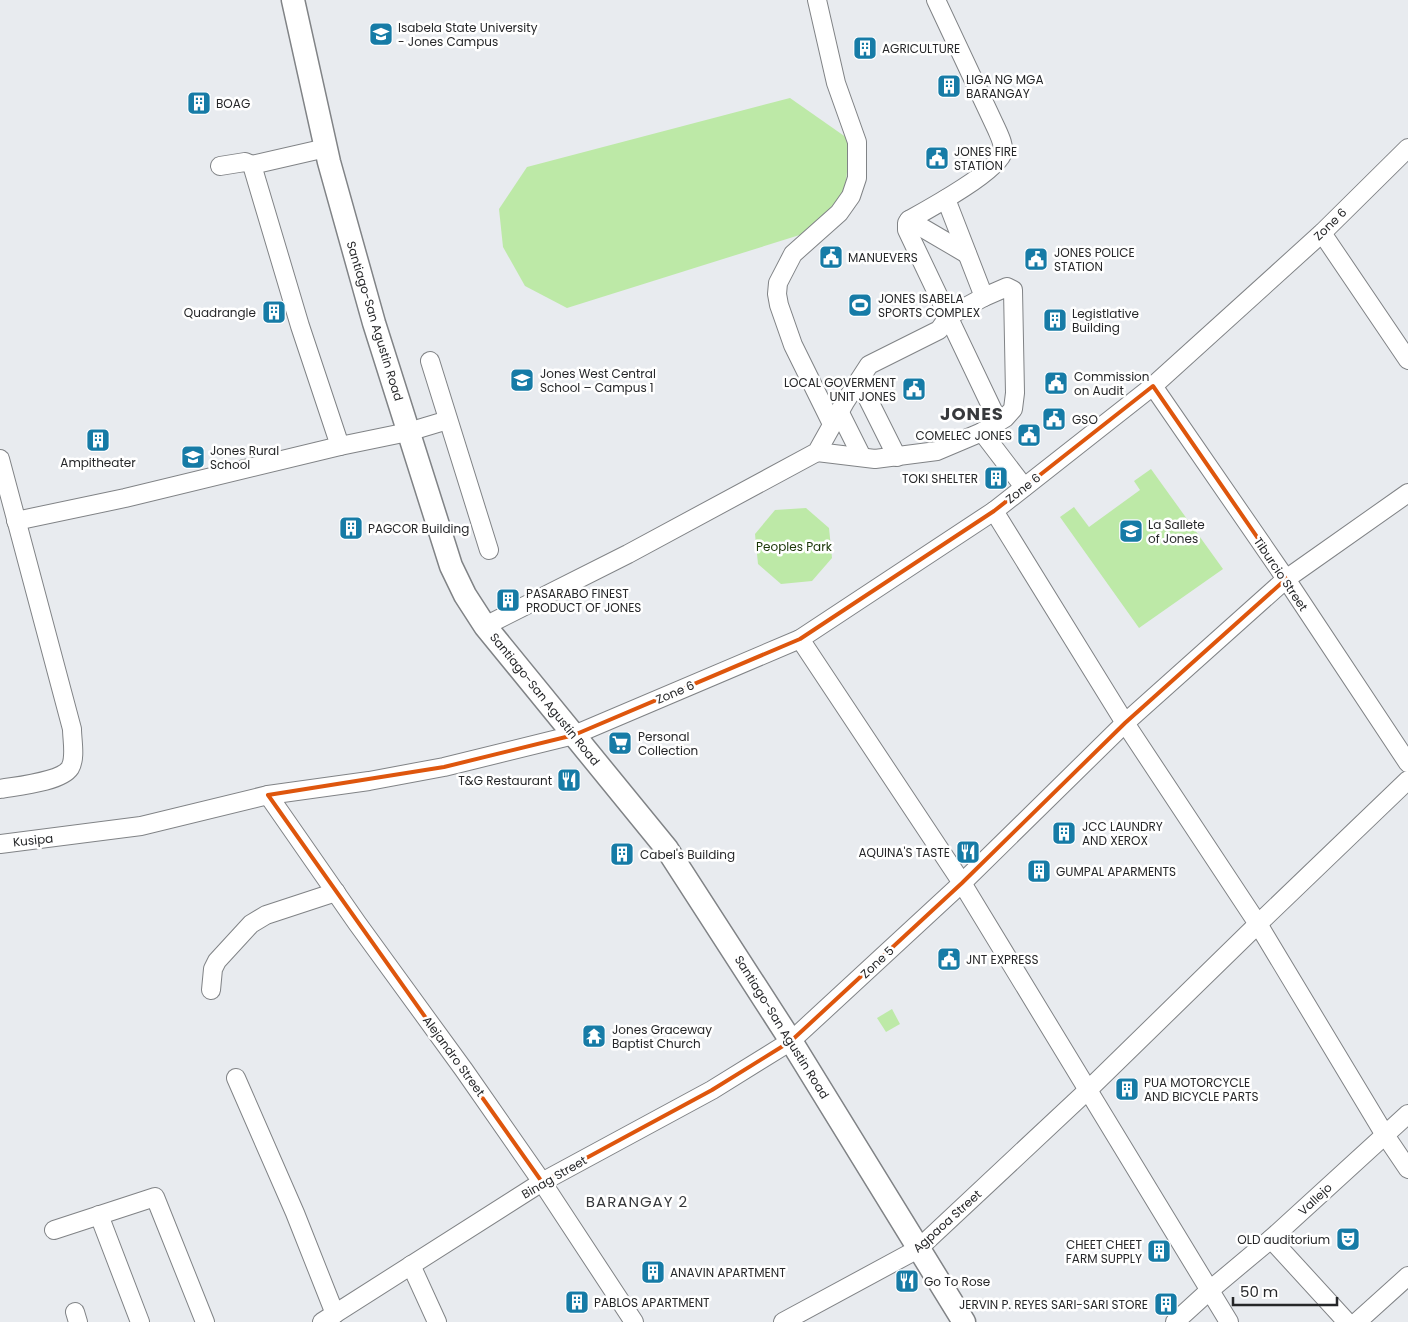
<svg xmlns="http://www.w3.org/2000/svg" width="1408" height="1322" font-family="Poppins,sans-serif">
<style>
.green{fill:#bde9a7}
.lines{fill:none;stroke-linecap:round;stroke-linejoin:round}
.minor-casing{stroke:#808386;stroke-width:20}
.major-casing{stroke:#808386;stroke-width:25}
.minor{stroke:#fff;stroke-width:18}
.major{stroke:#fff;stroke-width:22}
.marked{fill:none;stroke:#de560d;stroke-width:4;stroke-linejoin:round}
.labels{text-anchor:middle;dominant-baseline:central;stroke-width:5;stroke-linejoin:round;paint-order:stroke}
.poi-label{font-size:12px;fill:#262729;stroke:#fff;text-anchor:start}
.street-label{font-size:12px;fill:#262729;stroke:#fff}
.park-label{font-size:12px;fill:#193506;stroke:#fff}
.quarter-label{font-size:15px;letter-spacing:1px;fill:#37393c;stroke:#fff}
.district-label{font-size:18px;font-weight:bold;letter-spacing:1px;fill:#37393c;stroke:#fff}
</style>
<rect width="100%" height="100%" fill="#e8ebef"/>
<!-- green -->
<g class="green">
<polygon points="790,98 850,140 845,193 806,233 567,308 525,286 503,247 499,209 527,167"/>
<polygon points="1151,469 1223,569 1139,628 1060,517 1074,507 1089,527 1140,490 1134,481"/>
<polygon points="806,508 829,528 832,558 812,581 781,584 758,564 755,534 775,510"/>
<polygon points="892,1009 900,1024 886,1032 877,1018"/>
</g>
<g class="lines">
<!-- minor casing -->
<g class="minor-casing">
<g id="minor">
<polyline points="817,0 836,83 857,142 857,178 851,196 839,213 793,254 778,283 777,294 779,305 793,345 832,424"/>
<path d="M936,0L997,130C1000,137 1004,145 1003,152C1000,170 927,210 909,220L907,223V230L998,421"/>
<polyline points="252,165 326,148"/>
<polyline points="220,166 245,162 252,165 300,326 340,446"/>
<polyline points="909,220 967,254"/>
<polyline points="1322,233 1408,360"/>
<polyline points="430,361 489,550"/>
<polyline points="859,381 897,457"/>
<polyline points="1153,386 1286,579 1408,763"/>
<polyline points="839,411 862,457"/>
<polyline points="982,432 1024,487"/>
<polyline points="817,452 875,459 937,451 982,432 1005,418 1013,409 1015,393 1013,290 1007,287 984,297 946,199"/>
<path d="M0,459L72,729C72,740 76,758 70,768C61,782 16,786 0,789"/>
<polyline points="994,511 1125,723 1258,924 1385,1135 1408,1169"/>
<polyline points="16,521 125,498 340,446 408,432 448,420"/>
<polyline points="485,626 628,554 817,452 845,402 869,365 939,330 949,316 984,297"/>
<polyline points="800,639 962,883 1229,1322"/>
<polyline points="268,795 357,923 464,1070 542,1182 634,1322"/>
<polyline points="0,844 141,826 268,795 369,781 444,767 574,735 800,639 994,511 1153,386 1322,233 1408,148"/>
<polyline points="211,990 213,969 217,961 251,924 266,915 336,892"/>
<polyline points="236,1078 295,1213 335,1314"/>
<polyline points="99,1215 140,1322"/>
<polyline points="54,1230 155,1197 205,1322"/>
<polyline points="1271,1239 1347,1322"/>
<polyline points="411,1265 437,1322"/>
<polyline points="75,1312 78,1322"/>
<polyline points="322,1322 542,1182 712,1090 791,1041 962,883 1125,723 1286,579 1408,493"/>
<polyline points="783,1322 918,1249 1089,1089 1258,924 1408,780"/>
<polyline points="1175,1322 1210,1290 1271,1239 1408,1114"/>
<polyline points="1357,1322 1408,1276"/>
</g>
</g>
<!-- major casing -->
<g class="major-casing">
<polyline id="major" points="293,0 329,162 374,323 451,566 465,595 485,626 667,849 791,1041 964,1322"/>
</g>
<!-- minor -->
<use href="#minor" class="minor"/>
<!-- major -->
<use href="#major" class="major"/>
</g>
<!-- marked area -->
<path class="marked" d="M1153,386L1286,579L1125,723L962,883L791,1041L712,1090L542,1182L268,795L444,767L574,735L800,639L994,511Z"/>
<!-- icons -->
<defs>
<g id="university-square" transform="scale(1.25)"><rect x="-9" y="-9" width="18" height="18" rx="4" fill="#167ba6" stroke="#fff"/><path d="M0-5L7-2L0 1L-7-2ZM-4 1L0 2.5L4 1V4Q0 6-4 4Z" fill="#fff"/></g>
<g id="building-square" transform="scale(1.25)"><rect x="-9" y="-9" width="18" height="18" rx="4" fill="#167ba6" stroke="#fff"/><path d="M-4-6H4V6H1V3H-1V6H-4ZM-2.5-4.3h1.7v1.8h-1.7ZM.8-4.3h1.7v1.8H.8ZM-2.5-1h1.7V.8h-1.7ZM.8-1h1.7V.8H.8Z" fill="#fff"/></g>
<g id="civic-square" transform="scale(1.25)"><rect x="-9" y="-9" width="18" height="18" rx="4" fill="#167ba6" stroke="#fff"/><path d="M-.6-6.5H3V-4.5H.6V-3L4-1V1h2V6H-6V1h2V-1L-.6-3ZM-1.2 2.5V6h2.4V2.5Z" fill="#fff"/></g>
<g id="stadium-square" transform="scale(1.25)"><rect x="-9" y="-9" width="18" height="18" rx="4" fill="#167ba6" stroke="#fff"/><path d="M0-5a6.5 5 0 1 0 0 10a6.5 5 0 1 0 0-10ZM-3.5-1.8h7v3.6h-7Z" fill="#fff"/></g>
<g id="school-square" transform="scale(1.25)"><rect x="-9" y="-9" width="18" height="18" rx="4" fill="#167ba6" stroke="#fff"/><path d="M0-5L7-2L0 1L-7-2ZM-4 1L0 2.5L4 1V4Q0 6-4 4Z" fill="#fff"/></g>
<g id="supermarket-square" transform="scale(1.25)"><rect x="-9" y="-9" width="18" height="18" rx="4" fill="#167ba6" stroke="#fff"/><path d="M-6-5.5h2.5l.6 2H6L4.5 2H-2.5L-4.4-4H-6ZM-1.5 3.2a1.3 1.3 0 1 0 .1 0ZM3 3.2a1.3 1.3 0 1 0 .1 0Z" fill="#fff"/></g>
<g id="restaurant-square" transform="scale(1.25)"><rect x="-9" y="-9" width="18" height="18" rx="4" fill="#167ba6" stroke="#fff"/><path d="M-5-6h1v4h1v-4h1v4h1v-4h1v5L-1.5 .5V6h-2V.5L-5-1ZM5-6V6H3V1.5H1.5Q1.5-4 5-6Z" fill="#fff"/></g>
<g id="temple-square" transform="scale(1.25)"><rect x="-9" y="-9" width="18" height="18" rx="4" fill="#167ba6" stroke="#fff"/><path d="M0-6L5-2H3V0L6.5 2.5H4V6H1.5V3h-3V6H-4V2.5H-6.5L-3 0V-2H-5Z" fill="#fff"/></g>
<g id="theatre-square" transform="scale(1.25)"><rect x="-9" y="-9" width="18" height="18" rx="4" fill="#167ba6" stroke="#fff"/><path d="M-5-5.5Q0-4 5-5.5V0Q5 5 0 6Q-5 5-5 0ZM-3.3-2.5H-1v1.5H-3.3ZM1-2.5H3.3v1.5H1ZM-2.8 1Q0 5.5 2.8 1Z" fill="#fff"/></g>
</defs>
<g fill-rule="evenodd">
<use href="#university-square" x="381" y="34"/>
<use href="#building-square" x="865" y="48"/>
<use href="#building-square" x="949" y="86"/>
<use href="#building-square" x="199" y="103"/>
<use href="#civic-square" x="937" y="158"/>
<use href="#civic-square" x="831" y="257"/>
<use href="#civic-square" x="1036" y="259"/>
<use href="#stadium-square" x="860" y="305"/>
<use href="#building-square" x="274" y="312"/>
<use href="#building-square" x="1055" y="320"/>
<use href="#school-square" x="522" y="380"/>
<use href="#civic-square" x="1056" y="383"/>
<use href="#civic-square" x="914" y="389"/>
<use href="#civic-square" x="1054" y="419"/>
<use href="#civic-square" x="1029" y="435"/>
<use href="#building-square" x="98" y="440"/>
<use href="#school-square" x="193" y="457"/>
<use href="#building-square" x="996" y="478"/>
<use href="#building-square" x="351" y="528"/>
<use href="#school-square" x="1131" y="531"/>
<use href="#building-square" x="508" y="600"/>
<use href="#supermarket-square" x="620" y="743"/>
<use href="#restaurant-square" x="569" y="780"/>
<use href="#building-square" x="1064" y="833"/>
<use href="#restaurant-square" x="968" y="852"/>
<use href="#building-square" x="622" y="854"/>
<use href="#building-square" x="1039" y="871"/>
<use href="#civic-square" x="949" y="959"/>
<use href="#temple-square" x="594" y="1036"/>
<use href="#building-square" x="1127" y="1089"/>
<use href="#theatre-square" x="1348" y="1239"/>
<use href="#building-square" x="1159" y="1251"/>
<use href="#building-square" x="653" y="1272"/>
<use href="#restaurant-square" x="907" y="1281"/>
<use href="#building-square" x="577" y="1302"/>
<use href="#building-square" x="1166" y="1304"/>
</g>
<g class="labels">
<!-- poi labels -->
<g class="poi-label">
<text x="398" y="27">Isabela State University<tspan x="398" dy="14">- Jones Campus</tspan></text>
<text x="882" y="48">AGRICULTURE</text>
<text x="966" y="79">LIGA NG MGA<tspan x="966" dy="14">BARANGAY</tspan></text>
<text x="216" y="103">BOAG</text>
<text x="954" y="151">JONES FIRE<tspan x="954" dy="14">STATION</tspan></text>
<text x="1054" y="252">JONES POLICE<tspan x="1054" dy="14">STATION</tspan></text>
<text x="848" y="257">MANUEVERS</text>
<text x="878" y="298">JONES ISABELA<tspan x="878" dy="14">SPORTS COMPLEX</tspan></text>
<text x="256" y="312" text-anchor="end">Quadrangle</text>
<text x="1072" y="313">Legistlative<tspan x="1072" dy="14">Building</tspan></text>
<text x="540" y="373">Jones West Central<tspan x="540" dy="14">School – Campus 1</tspan></text>
<text x="1074" y="376">Commission<tspan x="1074" dy="14">on Audit</tspan></text>
<text x="896" y="382" text-anchor="end">LOCAL GOVERMENT<tspan x="896" dy="14">UNIT JONES</tspan></text>
<text x="1072" y="419">GSO</text>
<text x="1012" y="435" text-anchor="end">COMELEC JONES</text>
<text x="210" y="450">Jones Rural<tspan x="210" dy="14">School</tspan></text>
<text x="98" y="462" text-anchor="middle">Ampitheater</text>
<text x="978" y="478" text-anchor="end">TOKI SHELTER</text>
<text x="1148" y="524">La Sallete<tspan x="1148" dy="14">of Jones</tspan></text>
<text x="368" y="528">PAGCOR Building</text>
<text x="526" y="593">PASARABO FINEST<tspan x="526" dy="14">PRODUCT OF JONES</tspan></text>
<text x="638" y="736">Personal<tspan x="638" dy="14">Collection</tspan></text>
<text x="552" y="780" text-anchor="end">T&amp;G Restaurant</text>
<text x="1082" y="826">JCC LAUNDRY<tspan x="1082" dy="14">AND XEROX</tspan></text>
<text x="950" y="852" text-anchor="end">AQUINA'S TASTE</text>
<text x="640" y="854">Cabel's Building</text>
<text x="1056" y="871">GUMPAL APARMENTS</text>
<text x="966" y="959">JNT EXPRESS</text>
<text x="612" y="1029">Jones Graceway<tspan x="612" dy="14">Baptist Church</tspan></text>
<text x="1144" y="1082">PUA MOTORCYCLE<tspan x="1144" dy="14">AND BICYCLE PARTS</tspan></text>
<text x="1330" y="1239" text-anchor="end">OLD auditorium</text>
<text x="1142" y="1244" text-anchor="end">CHEET CHEET<tspan x="1142" dy="14">FARM SUPPLY</tspan></text>
<text x="670" y="1272">ANAVIN APARTMENT</text>
<text x="924" y="1281">Go To Rose</text>
<text x="594" y="1302">PABLOS APARTMENT</text>
<text x="1148" y="1304" text-anchor="end">JERVIN P. REYES SARI-SARI STORE</text>
</g>
<!-- street labels -->
<g class="street-label">
<text transform="translate(1330 224) rotate(-44)">Zone 6</text>
<text transform="translate(375 321) rotate(73)">Santiago-San Agustin Road</text>
<text transform="translate(1023 488) rotate(-38)">Zone 6</text>
<text transform="translate(1281 574) rotate(56)">Tiburcio Street</text>
<text transform="translate(675 692) rotate(-23)">Zone 6</text>
<text transform="translate(545 699) rotate(51)">Santiago-San Agustin Road</text>
<text transform="translate(33 840) rotate(-6)">Kusipa</text>
<text transform="translate(877 962) rotate(-43)">Zone 5</text>
<text transform="translate(782 1027) rotate(58)">Santiago-San Agustin Road</text>
<text transform="translate(454 1056) rotate(54)">Alejandro Street</text>
<text transform="translate(554 1177) rotate(-30)">Binag Street</text>
<text transform="translate(1315 1199) rotate(-43)">Vallejo</text>
<text transform="translate(947 1221) rotate(-42)">Agpaoa Street</text>
</g>
<!-- park labels -->
<g class="park-label">
<text x="794" y="546">Peoples Park</text>
</g>
<!-- quarter labels -->
<g class="quarter-label">
<text x="637" y="1201">BARANGAY 2</text>
</g>
<!-- district labels -->
<g class="district-label">
<text x="972" y="413">JONES</text>
</g>
</g>
<!-- scale -->
<path d="M1233 1297v8h104v-8" fill="none" stroke="#262729" stroke-width="2.5"/>
<text x="1240" y="1297" font-size="15" fill="#262729" stroke="#ffffff" stroke-width="4" paint-order="stroke">50 m</text>
</svg>
